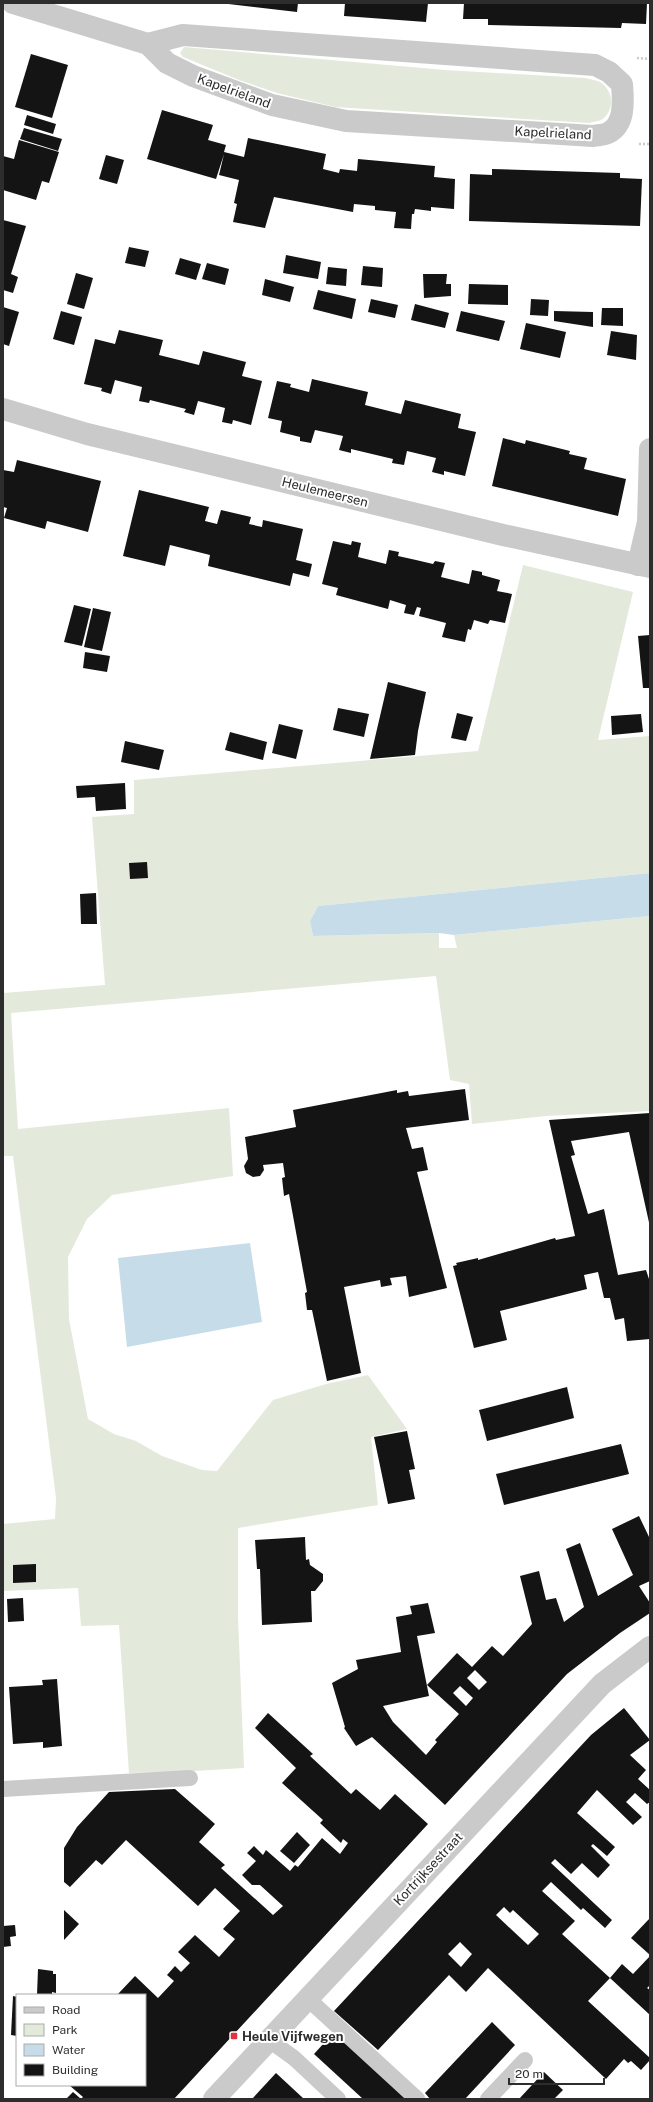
<svg xmlns="http://www.w3.org/2000/svg" width="653" height="2102" font-family="'Public Sans',sans-serif">
<style>
.green{fill:#e3eadb}
.water{fill:#c7dce9}
.building{fill:#141414;fill-rule:evenodd}
.lines{fill:none;stroke-linecap:round;stroke-linejoin:round}
.path{stroke:#cacaca;stroke-width:2.5;stroke-dasharray:2 2;stroke-linecap:butt}
.service{stroke:#cacaca;stroke-width:16}
.minor{stroke:#cacaca;stroke-width:22}
.tertiary{stroke:#cacaca;stroke-width:22}
.poi-dot{fill:#dd3642;stroke:#fff;stroke-width:1.5}
.labels{text-anchor:middle;dominant-baseline:central;stroke-width:4;stroke-linejoin:round;paint-order:stroke}
.street-label{font-size:13px;fill:#2d2d2d;stroke:#fff}
.poi-label{font-size:13px;font-weight:bold;fill:#2d2d2d;stroke:#fff;text-anchor:start}
</style>
<rect width="100%" height="100%" fill="#fff"/>
<!-- green -->
<g class="green">
<path d="M184,47L445,70L585,78C589,79 596,80 600,82C613,90 615,108 604,118C601,121 593,122 589,123L335,107L277,93L239,80L183,57L180,53Z"/>
<polygon points="523,565 633,592 598,740 650,736 650,873 318,906 310,921 313,936 439,933 439,948 457,948 454,935 650,916 650,1111 546,1116 472,1124 469,1084 450,1080 436,976 11,1013 18,1129 229,1108 233,1176 112,1195 87,1219 68,1257 69,1319 88,1419 114,1434 136,1441 162,1456 202,1470 217,1471 273,1400 326,1384 368,1375 407,1429 371,1437 378,1505 238,1528 238,1616 244,1768 178,1772 129,1773 119,1625 81,1626 78,1588 3,1591 3,1524 55,1519 56,1498 13,1156 3,1156 3,993 105,985 92,817 134,814 134,780 478,751"/>
</g>
<!-- water -->
<g class="water">
<polygon points="650,873 650,916 454,935 439,933 313,936 310,921 318,906"/>
<polygon points="250,1243 262,1322 127,1347 118,1258"/>
</g>
<!-- building -->
<g class="building">
<polygon points="220,3 298,3 297,12"/>
<polygon points="345,3 428,3 426,22 344,16"/>
<polygon points="464,3 647,3 646,24 622,23 621,28 488,25 488,19 463,19"/>
<polygon points="31,54 68,65 52,118 15,107"/>
<polygon points="162,110 213,125 208,140 226,145 224,152 244,157 248,138 326,154 323,169 339,173 340,169 357,171 358,159 435,166 434,177 455,179 454,209 431,207 431,211 415,209 414,214 412,214 411,229 394,228 396,212 375,210 375,206 354,204 353,212 274,197 265,228 233,222 237,204 234,203 239,180 219,175 224,154 216,179 147,159"/>
<polygon points="27,115 56,124 53,134 24,125"/>
<polygon points="24,128 62,139 58,151 20,139"/>
<polygon points="19,140 59,152 49,183 42,181 36,200 3,190 3,156 14,159"/>
<polygon points="106,155 124,160 117,184 99,179"/>
<polygon points="492,169 620,173 620,178 642,179 640,226 469,221 470,174 492,175"/>
<polygon points="3,220 26,226 11,274 18,277 13,293 3,290"/>
<polygon points="129,247 149,251 145,267 125,263"/>
<polygon points="286,255 321,262 318,279 283,273"/>
<polygon points="180,258 201,264 196,280 175,274"/>
<polygon points="207,263 229,269 225,285 202,279"/>
<polygon points="363,266 383,268 382,287 361,285"/>
<polygon points="328,267 347,269 346,286 326,284"/>
<polygon points="76,273 93,278 84,309 67,304"/>
<polygon points="423,274 447,274 446,284 451,284 451,296 424,298"/>
<polygon points="265,279 294,287 290,302 262,295"/>
<polygon points="469,284 508,285 508,305 468,304"/>
<polygon points="318,290 356,299 352,319 313,309"/>
<polygon points="371,299 398,305 395,318 368,312"/>
<polygon points="531,299 549,300 548,316 530,315"/>
<polygon points="415,304 449,313 445,328 411,320"/>
<polygon points="3,307 19,312 9,346 3,344"/>
<polygon points="602,308 623,308 623,326 601,325"/>
<polygon points="61,311 82,317 74,345 53,339"/>
<polygon points="461,311 505,321 499,341 456,331"/>
<polygon points="554,311 593,312 593,327 554,321"/>
<polygon points="526,323 566,332 560,358 520,349"/>
<polygon points="119,330 163,340 159,355 199,365 203,351 246,362 242,376 262,381 251,425 233,420 232,424 222,422 225,408 198,401 194,415 184,412 186,409 150,400 149,403 139,401 142,387 115,380 111,394 101,391 102,388 84,384 95,339 115,344"/>
<polygon points="611,331 637,335 636,360 607,355"/>
<polygon points="312,379 368,392 365,405 401,414 405,400 461,414 458,428 476,432 465,476 444,471 444,475 432,472 436,458 407,451 404,465 392,463 393,459 351,449 351,453 339,450 343,436 315,430 311,443 300,441 300,437 280,432 282,421 268,418 277,381 291,384 290,387 309,392"/>
<polygon points="503,438 525,444 526,440 570,451 569,454 587,458 584,469 626,479 618,516 492,486"/>
<polygon points="17,460 101,481 88,532 47,521 45,529 4,518 7,508 3,507 3,470 14,472"/>
<polygon points="139,490 209,507 205,521 217,524 221,510 251,517 249,524 262,527 263,520 303,529 296,560 312,564 309,577 293,573 290,586 208,566 210,555 170,545 165,566 123,556"/>
<polygon points="333,541 351,545 352,541 361,543 358,557 386,564 389,550 399,552 398,556 416,560 433,564 435,561 445,563 441,577 469,584 472,570 482,572 482,575 500,580 497,591 512,594 505,623 490,620 488,624 474,620 471,630 468,629 465,642 442,637 446,623 419,616 421,608 417,607 414,615 404,613 406,605 390,600 388,609 336,595 338,588 322,584"/>
<polygon points="74,605 91,609 82,646 64,642"/>
<polygon points="93,608 111,612 102,651 84,647"/>
<polygon points="650,635 650,688 643,688 638,636"/>
<polygon points="85,652 110,656 107,672 83,668"/>
<polygon points="388,682 426,692 418,731 415,755 370,759"/>
<polygon points="338,708 369,714 364,737 333,730"/>
<polygon points="457,713 473,717 466,741 451,738"/>
<polygon points="641,714 643,732 612,735 611,716"/>
<polygon points="279,724 303,730 296,759 272,753"/>
<polygon points="230,732 267,742 263,760 225,750"/>
<polygon points="125,741 164,750 159,770 121,762"/>
<polygon points="125,783 126,809 96,811 95,797 77,798 76,786"/>
<polygon points="147,862 148,878 130,879 129,863"/>
<polygon points="96,893 97,924 81,924 80,894"/>
<polygon points="465,1089 469,1120 406,1128 412,1149 423,1147 428,1170 417,1172 447,1288 409,1297 406,1276 390,1278 392,1285 381,1287 380,1280 344,1287 361,1373 327,1381 312,1310 307,1310 305,1293 307,1292 289,1194 284,1196 282,1178 285,1177 283,1163 263,1165 264,1170 260,1176 253,1177 246,1173 244,1166 248,1159 245,1137 296,1127 293,1110 397,1090 397,1093 408,1091 409,1096"/>
<polygon points="650,1113 650,1227 629,1132 571,1141 575,1155 571,1156 588,1214 604,1209 618,1275 646,1270 650,1282 650,1339 627,1341 624,1318 615,1320 610,1298 604,1298 598,1272 584,1275 587,1289 500,1311 507,1340 474,1348 453,1266 457,1265 456,1263 478,1258 478,1260 555,1238 556,1240 575,1236 549,1120"/>
<polygon points="567,1387 574,1418 487,1441 479,1410"/>
<polygon points="407,1431 415,1469 409,1470 415,1499 388,1504 374,1437"/>
<polygon points="621,1444 629,1474 504,1505 496,1474"/>
<path d="M639,1516L650,1539V1581L639,1586L650,1603V1613L620,1633L567,1674L445,1805L372,1737L356,1746L344,1728L345,1727L332,1683L358,1669L356,1660L401,1652L396,1617L412,1614L410,1606L428,1603L435,1633L417,1636L429,1696L383,1706L393,1722L426,1755L437,1742L435,1740L459,1714L427,1685L457,1653L472,1667L492,1646L503,1656L532,1624L520,1576L539,1571L546,1600L556,1598L564,1622L584,1607L566,1549L580,1543L598,1596L633,1575L612,1529ZM475,1670L487,1682L479,1690L467,1678ZM460,1686L473,1698L466,1706L453,1693Z"/>
<polygon points="305,1537 306,1560 309,1559 310,1565 323,1574 323,1581 315,1591 311,1591 312,1622 262,1625 260,1569 257,1569 255,1540"/>
<polygon points="36,1564 36,1582 13,1583 13,1565"/>
<polygon points="23,1598 24,1621 8,1622 7,1599"/>
<polygon points="57,1679 62,1746 43,1748 43,1742 13,1744 9,1687 43,1685 42,1680"/>
<path d="M624,1708L650,1740L630,1755L646,1770L638,1779L650,1790V1802L647,1804L635,1793L626,1802L642,1817L633,1825L597,1790L577,1813L615,1847L607,1856L593,1844L591,1846L610,1865L598,1878L582,1863L571,1874L555,1859L551,1863L612,1920L605,1928L583,1908L581,1910L551,1882L542,1891L575,1921L562,1934L610,1978L588,2001L650,2058V2060L641,2070L631,2061L628,2063L624,2059L606,2079L488,1968L466,1992L449,1975L378,2050L334,2011L591,1735ZM504,1907L510,1913L513,1910L539,1934L528,1945L496,1915ZM460,1942L472,1954L461,1967L448,1954Z"/>
<polygon points="268,1713 313,1754 310,1756 351,1794 356,1789 380,1810 395,1794 428,1824 174,2099 81,2099 83,2097 69,2085 145,2085 145,1995 118,1994 135,1976 158,1998 174,1981 167,1975 175,1966 181,1972 190,1963 178,1952 195,1935 219,1957 235,1939 223,1929 240,1911 215,1888 198,1906 126,1840 102,1865 96,1860 70,1887 64,1882 64,1848 77,1827 109,1792 175,1789 215,1824 199,1842 225,1865 221,1868 273,1915 283,1906 260,1885 252,1885 242,1875 256,1861 247,1853 254,1846 263,1855 266,1850 290,1871 295,1865 298,1867 322,1838 340,1854 348,1843 343,1839 341,1843 320,1823 323,1820 282,1783 296,1768 255,1728"/>
<polygon points="297,1832 310,1845 294,1863 280,1851"/>
<polygon points="64,1910 79,1924 64,1940"/>
<polygon points="650,1918 650,1955 631,1938"/>
<polygon points="15,1925 16,1936 10,1937 11,1946 3,1947 3,1926"/>
<polygon points="650,1956 650,1985 647,1988 650,1990 650,2015 610,1978 622,1964 633,1974"/>
<polygon points="38,1969 53,1971 53,1974 56,1974 56,1993 52,1992 52,1995 37,1995"/>
<polygon points="13,1996 17,1997 17,2036 11,2035"/>
<polygon points="492,2022 515,2045 465,2099 430,2099 425,2093"/>
<polygon points="334,2032 406,2099 363,2099 314,2054"/>
<polygon points="544,2072 563,2090 554,2099 519,2099"/>
<polygon points="276,2073 304,2099 252,2099"/>
<polygon points="73,2092 81,2099 66,2099"/>
</g>
<g class="lines">
<!-- path -->
<g class="path">
<polyline points="637,58 650,59"/>
<polyline points="639,144 650,144"/>
</g>
<!-- service -->
<g class="service">
<polyline points="3,1789 190,1778"/>
<polyline points="307,1998 417,2099"/>
<polyline points="269,2040 294,2058 338,2099"/>
<polyline points="488,2099 525,2060"/>
</g>
<!-- minor -->
<g class="minor">
<path d="M13,3L148,44L167,63L193,76L272,105L346,121L593,136C598,135 604,135 608,133C626,124 623,100 622,84L609,72L595,65L183,35L148,44"/>
<polyline points="3,409 87,434 503,535 650,567"/>
<polyline points="638,565 648,522 650,449"/>
</g>
<!-- tertiary -->
<polyline class="tertiary" points="214,2099 602,1684 650,1647"/>
</g>
<!-- markers -->
<rect class="poi-dot" x="230" y="2032" width="8" height="8" rx="2"/>
<g class="labels">
<!-- street labels -->
<g class="street-label">
<text transform="translate(234 91) rotate(20)">Kapelrieland</text>
<text transform="translate(553 133) rotate(3)">Kapelrieland</text>
<text transform="translate(325 492) rotate(14)">Heulemeersen</text>
<text transform="translate(428 1869) rotate(-47)">Kortrijksestraat</text>
</g>
<!-- poi labels -->
<g class="poi-label">
<text x="242" y="2036">Heule Vijfwegen</text>
</g>
</g>
<!-- border -->
<rect width="653" height="2102" fill="none" stroke="#2d2d2d" stroke-width="8"/>
<!-- legend -->
<rect x="16" y="1994" width="130" height="92" fill="#ffffff" stroke="#ababab"/>
<rect x="24" y="2007" width="20" height="6" fill="#cacaca" stroke="#ababab"/>
<text x="52" y="2014" font-size="12" fill="#2d2d2d">Road</text>
<rect x="24" y="2024" width="20" height="12" fill="#e3eadb" stroke="#ababab"/>
<text x="52" y="2034" font-size="12" fill="#2d2d2d">Park</text>
<rect x="24" y="2044" width="20" height="12" fill="#c7dce9" stroke="#ababab"/>
<text x="52" y="2054" font-size="12" fill="#2d2d2d">Water</text>
<rect x="24" y="2064" width="20" height="12" fill="#141414" stroke="#ababab"/>
<text x="52" y="2074" font-size="12" fill="#2d2d2d">Building</text>
<!-- scale -->
<path d="M509 2078v6h95v-6" fill="none" stroke="#2d2d2d" stroke-width="2"/>
<text x="515" y="2078" font-size="12" fill="#2d2d2d" stroke="#ffffff" stroke-width="3" paint-order="stroke">20 m</text>
</svg>
